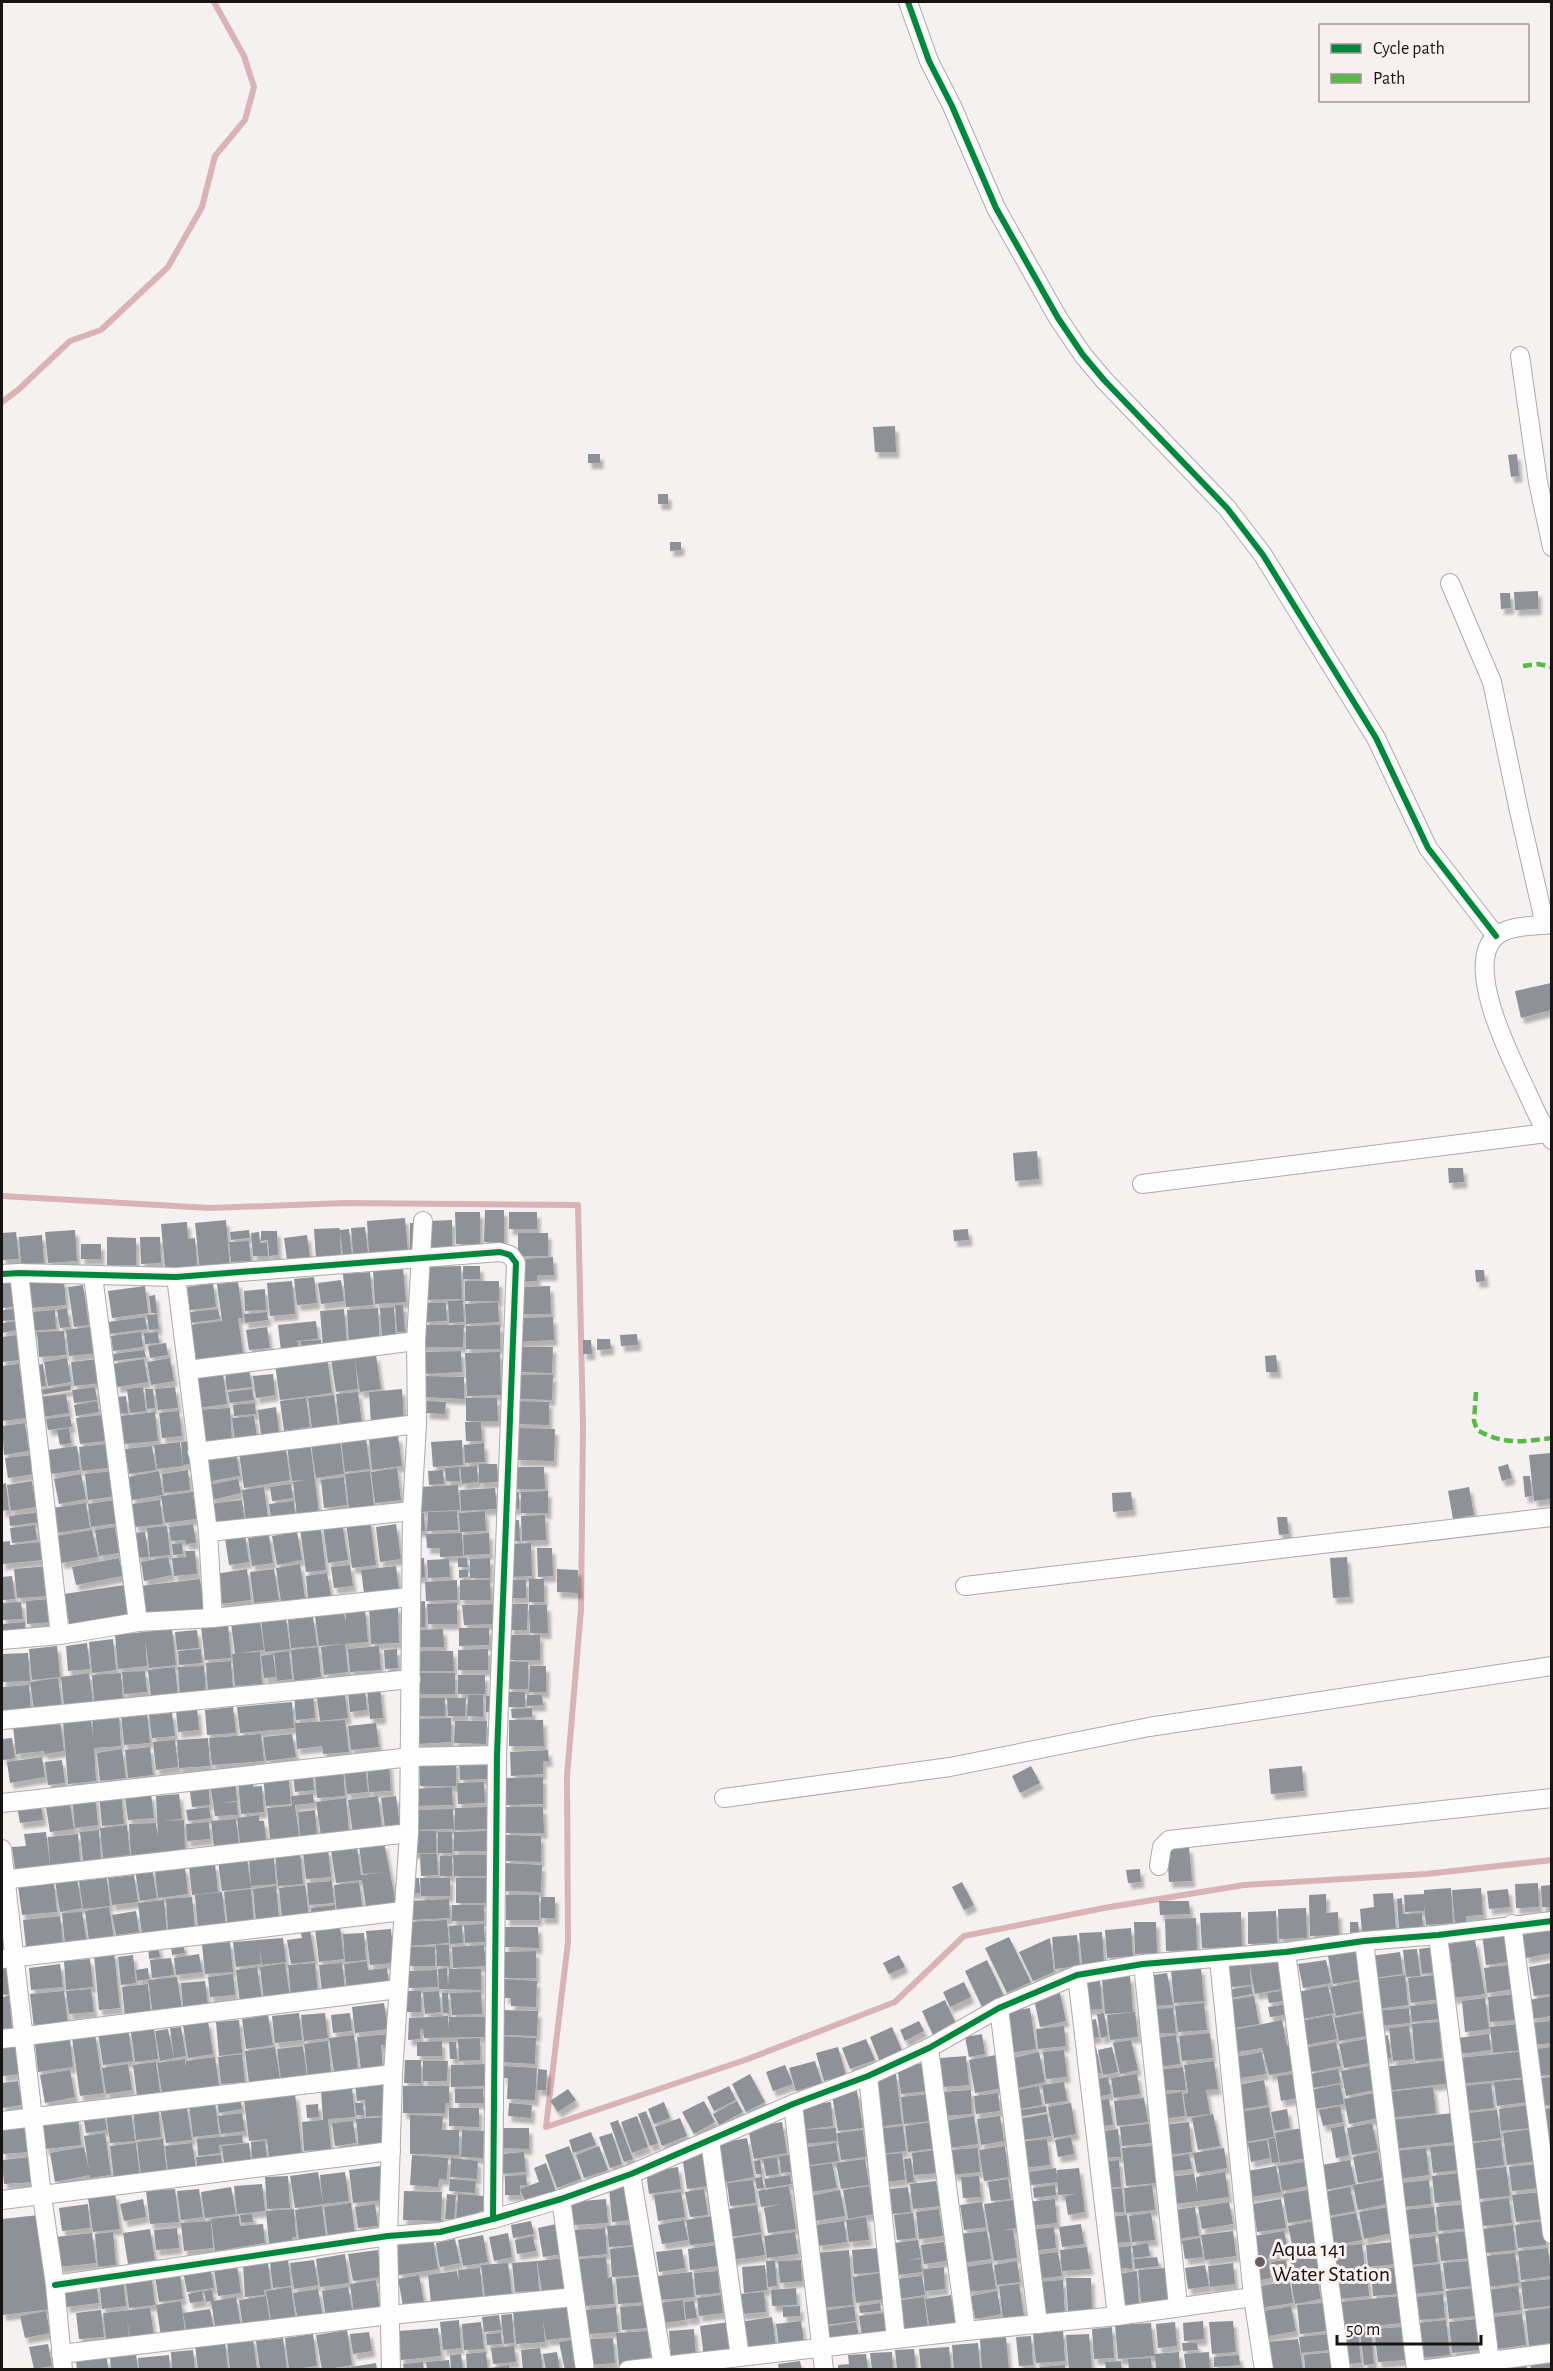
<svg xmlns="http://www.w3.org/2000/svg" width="1553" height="2371" font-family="'Alegreya Sans',sans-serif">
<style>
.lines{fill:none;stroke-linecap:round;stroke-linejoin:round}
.stream{stroke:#d9b3b5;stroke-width:6}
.building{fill:#8e9197;filter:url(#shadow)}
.minor-casing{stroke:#adaaaa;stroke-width:20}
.minor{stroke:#fefdfd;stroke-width:18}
.quiet{stroke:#58b947;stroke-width:4.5;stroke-dasharray:9 4.5;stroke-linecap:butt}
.cycleway-casing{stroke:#f8efef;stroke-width:10}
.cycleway{stroke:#00873e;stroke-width:6}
.poi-dot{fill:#666161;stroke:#f8efef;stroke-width:2}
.labels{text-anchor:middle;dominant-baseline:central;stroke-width:6;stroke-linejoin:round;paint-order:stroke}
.poi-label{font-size:22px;fill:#181414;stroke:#f8efef;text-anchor:start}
</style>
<defs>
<filter id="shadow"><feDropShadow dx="3.5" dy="6" stdDeviation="1.5" flood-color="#0004"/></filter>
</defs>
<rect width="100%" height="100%" fill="#f6f1f1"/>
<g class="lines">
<!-- stream -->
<g class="stream">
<polyline points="2,402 18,390 70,341 101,330 168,267 202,207 215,156 245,120 254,87 244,56 214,2"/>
<polyline points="2,1196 210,1208 346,1203 578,1205 583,1424 581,1609 567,1776 568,1942 546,2127 748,2059 895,2002 964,1936 1104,1908 1244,1885 1426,1874 1552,1860"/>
</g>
</g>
<!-- building -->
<g class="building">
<polygon points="895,426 896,452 875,452 873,427"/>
<rect x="588" y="454" width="12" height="9"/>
<polygon points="1517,454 1519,476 1511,477 1508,455"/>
<rect x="658" y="494" width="10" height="10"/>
<polygon points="670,542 681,542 681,550 670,551"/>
<polygon points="1538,591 1538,609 1515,610 1514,592"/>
<polygon points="1500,593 1510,593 1511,608 1501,609"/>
<polygon points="1551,983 1551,1010 1521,1018 1515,991"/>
<polygon points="1037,1151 1039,1179 1015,1181 1013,1153"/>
<polygon points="1448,1168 1463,1168 1464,1182 1449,1183"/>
<polygon points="485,1210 504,1210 504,1243 484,1242"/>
<polygon points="455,1212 480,1212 480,1244 456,1244"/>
<rect x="509" y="1212" width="28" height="17"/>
<polygon points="405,1218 408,1252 369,1255 367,1221"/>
<polygon points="226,1220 230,1268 200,1271 195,1223"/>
<polygon points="452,1220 452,1247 429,1247 429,1221"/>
<polygon points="187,1222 188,1239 195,1238 197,1266 165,1268 161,1224"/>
<rect x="410" y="1223" width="10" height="27"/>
<polygon points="365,1227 368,1253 353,1254 351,1228"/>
<polygon points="339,1228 340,1230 349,1229 352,1255 343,1256 340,1232 341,1258 316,1259 314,1229"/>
<polygon points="968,1229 969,1240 954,1241 953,1230"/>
<polygon points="75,1230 77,1261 48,1263 45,1232"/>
<polygon points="249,1230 250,1238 231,1240 230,1232"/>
<polygon points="261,1231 277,1231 278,1255 269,1256 268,1240 261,1241"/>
<polygon points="16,1232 19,1259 2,1260 2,1233"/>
<polygon points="259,1232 260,1243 267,1242 268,1256 253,1256 251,1233"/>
<rect x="518" y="1233" width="30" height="23"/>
<polygon points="42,1235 44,1263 21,1265 19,1237"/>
<polygon points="307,1235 310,1258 287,1260 284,1238"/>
<polygon points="107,1237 136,1238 136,1265 107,1265"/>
<polygon points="140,1237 160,1237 161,1263 141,1264"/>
<polygon points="249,1241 251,1261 231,1262 229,1242"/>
<rect x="81" y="1244" width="20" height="15"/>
<polygon points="553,1257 554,1275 537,1275 537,1281 520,1282 524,1259"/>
<polygon points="461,1266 462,1299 426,1300 424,1267"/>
<rect x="463" y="1266" width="17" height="13"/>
<polygon points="403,1268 406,1302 375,1304 373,1270"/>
<polygon points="1475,1270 1484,1270 1485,1281 1476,1282"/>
<polygon points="370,1272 373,1305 346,1307 343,1274"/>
<polygon points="314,1277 317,1303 297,1305 294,1279"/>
<polygon points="11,1279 14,1307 2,1308 2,1280"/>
<polygon points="64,1280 66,1305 30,1308 28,1283"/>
<polygon points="341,1280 344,1301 321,1304 318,1283"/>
<polygon points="292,1281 295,1314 270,1316 267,1283"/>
<rect x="465" y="1281" width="34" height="20"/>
<polygon points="238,1282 243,1318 238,1318 243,1353 192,1360 188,1325 222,1321 217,1284"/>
<polygon points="213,1283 216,1307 190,1310 187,1287"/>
<polygon points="83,1285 89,1325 74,1327 68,1287"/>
<polygon points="145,1286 148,1313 112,1318 108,1291"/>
<polygon points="550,1286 551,1314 520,1314 519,1287"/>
<polygon points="265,1289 266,1310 245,1311 244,1291"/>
<polygon points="155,1295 157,1313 151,1313 149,1296"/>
<polygon points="463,1300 464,1322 449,1323 448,1301"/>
<polygon points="498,1302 499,1322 466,1324 465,1304"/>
<polygon points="424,1303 446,1303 447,1321 425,1322"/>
<polygon points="395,1305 403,1305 405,1332 397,1332"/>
<polygon points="394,1307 396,1338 382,1339 380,1308"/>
<polygon points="67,1308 70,1327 60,1328 57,1310"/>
<polygon points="378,1308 380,1345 349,1346 347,1310"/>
<polygon points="16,1309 16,1320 2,1321 2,1310"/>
<polygon points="218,1309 220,1319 191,1323 190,1312"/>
<polygon points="344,1309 347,1345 323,1347 320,1311"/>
<polygon points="55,1310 56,1329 31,1331 30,1312"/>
<polygon points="267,1312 268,1320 245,1323 244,1314"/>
<polygon points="157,1314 159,1329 149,1330 147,1315"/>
<polygon points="145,1317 147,1329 109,1334 108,1322"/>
<polygon points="553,1317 554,1340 517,1342 516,1318"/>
<polygon points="16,1321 17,1330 2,1333 2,1323"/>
<polygon points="316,1321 318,1339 295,1341 298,1342 298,1349 281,1351 278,1325"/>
<polygon points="420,1325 464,1325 463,1347 420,1347"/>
<polygon points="500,1325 500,1349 466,1349 466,1326"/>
<polygon points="96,1326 99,1353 69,1356 66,1330"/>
<polygon points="267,1327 270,1348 249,1350 246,1330"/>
<polygon points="64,1331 66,1355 39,1357 37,1332"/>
<polygon points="141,1332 143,1347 113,1351 111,1336"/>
<polygon points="158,1332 159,1343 145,1344 144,1333"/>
<polygon points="637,1334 638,1345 621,1346 620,1335"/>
<polygon points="17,1335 20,1360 2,1362 2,1337"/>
<polygon points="597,1339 610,1339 611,1349 597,1350"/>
<polygon points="321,1340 321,1347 301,1349 301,1341"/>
<polygon points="583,1340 591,1340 592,1354 583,1354"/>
<polygon points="166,1343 168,1355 150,1358 148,1346"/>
<polygon points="517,1347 553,1347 552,1373 517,1372"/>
<polygon points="144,1350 146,1357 114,1361 113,1354"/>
<polygon points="461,1351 462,1372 424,1374 424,1352"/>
<polygon points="500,1352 501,1395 467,1396 465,1353"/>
<polygon points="376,1355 381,1389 360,1392 355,1360 358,1389 336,1392 331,1359"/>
<polygon points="1276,1355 1278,1372 1266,1372 1265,1356"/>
<polygon points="327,1357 332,1393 280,1400 275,1364"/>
<polygon points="67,1358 71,1382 48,1386 44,1362"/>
<polygon points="170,1358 174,1381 151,1385 147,1362"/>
<polygon points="98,1359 101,1383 74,1386 71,1362"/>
<polygon points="144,1359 148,1382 117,1387 113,1364"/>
<polygon points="19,1364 26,1418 2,1421 2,1366"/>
<polygon points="43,1364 46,1386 40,1387 36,1365"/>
<polygon points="249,1369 252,1387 227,1390 225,1373"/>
<polygon points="223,1373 227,1404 198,1408 193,1377"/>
<polygon points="273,1374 275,1395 256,1398 253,1376"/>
<polygon points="516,1375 553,1375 552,1400 516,1399"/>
<polygon points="423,1376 464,1377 464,1399 423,1397"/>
<polygon points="70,1385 71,1390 40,1395 39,1390"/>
<polygon points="95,1387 97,1400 74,1403 72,1390"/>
<polygon points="143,1387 146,1411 130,1413 127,1389"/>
<polygon points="175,1387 178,1408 158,1410 155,1389"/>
<polygon points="145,1389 153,1389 155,1408 147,1409"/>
<polygon points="252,1389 254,1400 230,1403 228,1392"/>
<polygon points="402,1389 404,1422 371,1424 369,1392"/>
<polygon points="358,1392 362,1424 340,1427 336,1394"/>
<polygon points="66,1394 69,1413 43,1417 40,1397"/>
<polygon points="334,1395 338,1427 312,1430 308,1398"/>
<polygon points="126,1396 128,1413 118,1413 116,1397"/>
<polygon points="306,1398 310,1427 284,1431 280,1401"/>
<polygon points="466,1398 497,1398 498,1421 466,1421"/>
<polygon points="97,1401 99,1412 76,1416 74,1405"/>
<polygon points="427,1401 446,1402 445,1414 426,1413"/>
<polygon points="515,1401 549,1402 549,1425 514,1424"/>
<polygon points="255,1403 256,1414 234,1416 233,1405"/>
<polygon points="276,1407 279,1433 261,1435 258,1410"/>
<polygon points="230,1408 232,1441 200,1442 198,1410"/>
<polygon points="179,1411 182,1436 162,1438 159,1413"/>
<polygon points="155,1412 158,1441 124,1444 121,1416"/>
<polygon points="102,1415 106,1441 80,1444 76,1418"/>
<polygon points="70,1416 72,1427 48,1430 46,1419"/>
<polygon points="254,1416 257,1437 235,1440 232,1418"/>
<polygon points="465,1422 481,1422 482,1441 466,1441"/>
<polygon points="25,1423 29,1451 4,1455 2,1426"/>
<polygon points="69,1428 71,1443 60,1445 57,1430"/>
<polygon points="517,1428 555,1429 554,1461 516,1460"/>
<polygon points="398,1436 402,1466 372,1470 369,1439"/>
<polygon points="366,1438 370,1469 345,1472 341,1441"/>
<polygon points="340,1440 344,1474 316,1478 311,1444"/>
<polygon points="462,1440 463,1465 433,1467 431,1442"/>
<polygon points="189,1441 191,1464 183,1465 181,1442"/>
<polygon points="180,1442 183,1466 157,1469 154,1445"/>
<polygon points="310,1443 319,1513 297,1516 293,1482 305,1480 292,1481 287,1446"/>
<polygon points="484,1443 485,1462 465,1463 464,1445"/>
<polygon points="106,1444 108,1468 82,1471 79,1447"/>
<polygon points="77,1446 80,1470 51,1474 48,1450"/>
<polygon points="152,1446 156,1470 129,1474 125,1449"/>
<polygon points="286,1448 290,1480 244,1488 239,1452"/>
<polygon points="236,1452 240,1476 206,1482 202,1458"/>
<polygon points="1551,1453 1551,1499 1534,1501 1529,1455"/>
<polygon points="32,1455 34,1474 8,1478 5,1458"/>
<polygon points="479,1464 497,1464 498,1482 479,1483"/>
<polygon points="1508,1464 1512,1478 1502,1481 1498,1467"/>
<polygon points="477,1466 478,1482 462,1484 460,1467"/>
<polygon points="459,1467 460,1481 446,1481 445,1468"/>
<polygon points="514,1467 544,1467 545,1489 515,1489"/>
<polygon points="397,1468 401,1500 375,1503 371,1472"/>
<polygon points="188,1470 190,1490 164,1493 162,1474"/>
<polygon points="443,1470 444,1484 429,1485 428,1471"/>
<polygon points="113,1471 116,1496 88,1500 85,1474"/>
<polygon points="159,1471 163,1495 132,1500 128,1477"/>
<polygon points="370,1471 374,1507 349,1509 345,1474"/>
<polygon points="81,1474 86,1499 59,1504 54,1479"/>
<polygon points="1523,1476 1530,1476 1532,1496 1525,1497"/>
<polygon points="344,1477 347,1505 324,1508 321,1480"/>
<polygon points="238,1479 241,1493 212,1500 208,1485"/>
<polygon points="32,1481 36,1507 11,1511 7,1485"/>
<polygon points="6,1483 9,1510 2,1511 2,1484"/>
<polygon points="291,1484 293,1498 272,1501 270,1487"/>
<polygon points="458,1485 460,1510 418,1512 417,1487"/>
<polygon points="264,1487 268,1518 246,1521 242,1490"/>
<polygon points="1469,1487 1474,1515 1453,1519 1448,1491"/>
<polygon points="495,1488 497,1509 461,1511 460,1490"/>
<polygon points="548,1491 548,1513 521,1513 521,1492"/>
<polygon points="193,1492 196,1519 165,1523 161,1496"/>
<polygon points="519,1492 519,1509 512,1509 512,1493"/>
<polygon points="1131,1492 1133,1510 1113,1512 1112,1493"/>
<polygon points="115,1500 119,1523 91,1527 88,1504"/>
<polygon points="160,1500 163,1524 135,1527 132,1504"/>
<polygon points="242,1500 245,1523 212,1528 209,1504"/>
<polygon points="294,1501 295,1515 271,1518 269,1504"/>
<polygon points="86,1503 90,1528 56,1533 52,1508"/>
<polygon points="457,1511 458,1530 427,1531 428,1512"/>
<polygon points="485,1511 486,1531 460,1532 459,1513"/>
<polygon points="40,1512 41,1522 10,1526 9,1516"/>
<polygon points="414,1513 424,1513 425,1531 414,1531"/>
<polygon points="545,1515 546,1540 522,1541 521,1516"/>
<polygon points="1277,1517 1287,1517 1289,1534 1279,1535"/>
<polygon points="370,1520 376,1565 352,1568 346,1523"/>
<polygon points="513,1520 519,1520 520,1541 513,1541"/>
<polygon points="342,1522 348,1560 328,1563 323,1525"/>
<polygon points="193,1524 196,1543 186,1544 185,1540 171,1541 169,1527"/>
<polygon points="396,1524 401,1559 380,1562 376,1527"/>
<polygon points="35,1525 37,1540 12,1543 10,1528"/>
<polygon points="320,1525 326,1570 306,1572 300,1528"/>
<polygon points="167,1526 170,1555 150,1557 147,1528"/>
<polygon points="115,1527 119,1553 99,1556 95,1530"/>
<polygon points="92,1530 98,1557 61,1563 56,1536"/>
<polygon points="145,1532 149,1557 137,1558 134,1533"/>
<polygon points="297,1532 302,1560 277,1565 272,1536"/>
<polygon points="462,1533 463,1556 440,1557 440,1548 427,1548 426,1534"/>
<polygon points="489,1533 490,1554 464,1555 463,1535"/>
<polygon points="245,1535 249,1562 229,1565 225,1538"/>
<polygon points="269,1535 273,1563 252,1566 248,1538"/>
<polygon points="10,1541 10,1545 41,1542 43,1560 2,1564 2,1542"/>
<polygon points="182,1543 183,1554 173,1555 172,1544"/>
<polygon points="531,1543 532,1576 511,1577 510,1544"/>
<polygon points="537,1548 552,1548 553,1576 538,1577"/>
<polygon points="185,1551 195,1551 197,1574 174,1576 172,1558 186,1557"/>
<polygon points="168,1557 172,1575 144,1581 141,1562"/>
<polygon points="1347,1557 1350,1597 1333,1598 1330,1558"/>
<polygon points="119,1558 123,1576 76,1585 72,1567"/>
<polygon points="424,1558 425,1577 415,1577 414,1559"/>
<polygon points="458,1558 467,1558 468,1567 458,1567"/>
<polygon points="490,1558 490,1578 470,1578 470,1559"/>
<polygon points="449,1559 450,1577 428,1578 427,1560"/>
<polygon points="300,1564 305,1598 281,1602 276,1568"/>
<polygon points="350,1565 353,1586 334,1588 331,1567"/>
<polygon points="48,1566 51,1596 17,1598 14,1569"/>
<polygon points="396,1566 399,1590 364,1593 361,1570"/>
<polygon points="247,1569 251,1600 220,1604 215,1574"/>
<polygon points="274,1569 279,1600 254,1603 250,1572"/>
<polygon points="557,1569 578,1570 579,1593 557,1592"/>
<polygon points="459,1570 468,1570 468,1577 459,1578"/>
<polygon points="327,1573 331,1596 308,1599 306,1576"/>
<polygon points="12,1576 15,1599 2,1600 2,1577"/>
<polygon points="200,1579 205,1612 144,1619 140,1586"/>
<rect x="529" y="1579" width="15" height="23"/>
<polygon points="457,1580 457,1600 426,1601 425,1582"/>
<polygon points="460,1580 490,1580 491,1600 460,1600"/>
<rect x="509" y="1580" width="17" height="18"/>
<polygon points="124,1585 130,1620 70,1629 64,1594"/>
<polygon points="50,1599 52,1622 27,1624 26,1601"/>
<polygon points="425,1601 425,1627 417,1627 415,1602"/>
<polygon points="21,1602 23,1619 3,1620 2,1603"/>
<polygon points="457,1603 457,1624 428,1624 427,1604"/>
<polygon points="498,1604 499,1624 464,1625 462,1605"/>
<polygon points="510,1604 528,1604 527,1630 510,1630"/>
<polygon points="529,1605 547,1605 548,1633 530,1633"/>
<polygon points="369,1606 398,1606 399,1643 371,1644"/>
<polygon points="365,1609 368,1642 319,1646 315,1616 344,1613 346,1622 345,1611"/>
<polygon points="286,1617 290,1649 265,1652 261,1620"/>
<polygon points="313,1617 317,1646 291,1648 288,1620"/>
<polygon points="260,1620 264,1650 239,1653 260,1652 262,1684 235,1686 232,1654 235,1654 231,1623"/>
<polygon points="25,1622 26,1635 3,1637 2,1624"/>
<polygon points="228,1625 231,1658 205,1660 201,1627"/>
<polygon points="459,1628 489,1628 489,1645 459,1646"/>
<polygon points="172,1629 176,1665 149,1668 145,1638 147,1666 118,1669 115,1635"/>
<polygon points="443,1629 444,1647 416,1647 416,1630"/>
<polygon points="197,1630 199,1648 177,1650 175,1632"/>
<rect x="510" y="1635" width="30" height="25"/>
<polygon points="113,1639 116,1670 92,1673 89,1642"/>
<polygon points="87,1643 90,1669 68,1671 66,1646"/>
<polygon points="345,1644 348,1672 324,1675 321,1647"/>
<polygon points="57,1646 60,1677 32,1680 29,1649"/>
<polygon points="379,1646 381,1670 350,1672 348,1649"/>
<polygon points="318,1647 321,1677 294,1681 291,1650"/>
<polygon points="201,1649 202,1663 179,1665 178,1651"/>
<polygon points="397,1649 398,1668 385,1669 384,1650"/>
<polygon points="488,1649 488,1670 458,1670 458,1650"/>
<polygon points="289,1651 292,1679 277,1681 274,1653"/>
<polygon points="414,1651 453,1651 454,1671 414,1671"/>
<polygon points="28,1653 30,1681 2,1682 2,1654"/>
<polygon points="273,1654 276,1677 264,1678 261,1656"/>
<polygon points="231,1661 233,1689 208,1691 206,1663"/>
<polygon points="508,1661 528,1662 528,1689 508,1689"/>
<polygon points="204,1666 206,1694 180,1696 178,1667"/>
<polygon points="530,1666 546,1666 546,1692 529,1692"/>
<polygon points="175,1667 178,1696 151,1698 148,1670"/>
<polygon points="145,1671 147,1692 124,1694 122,1672"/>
<polygon points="89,1673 93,1703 64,1706 61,1677"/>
<polygon points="121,1673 123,1700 94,1702 92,1675"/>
<rect x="415" y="1673" width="40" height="21"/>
<rect x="458" y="1675" width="27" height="19"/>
<polygon points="58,1678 62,1707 34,1710 30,1682"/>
<polygon points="29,1685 31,1710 2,1712 2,1687"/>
<polygon points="380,1688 383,1718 370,1719 367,1689"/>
<polygon points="344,1689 348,1718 320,1721 316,1692"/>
<polygon points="365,1690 367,1710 350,1712 348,1692"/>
<rect x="509" y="1692" width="16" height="15"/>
<polygon points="313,1694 315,1718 296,1720 294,1696"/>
<polygon points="468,1695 483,1695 483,1717 467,1716"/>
<polygon points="527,1695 542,1695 543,1705 527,1706"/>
<rect x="486" y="1696" width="7" height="16"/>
<rect x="416" y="1698" width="29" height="18"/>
<polygon points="447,1698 466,1698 465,1716 448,1716"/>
<polygon points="292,1702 294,1728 240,1733 237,1707"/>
<polygon points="233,1707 236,1733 207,1735 205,1710"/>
<polygon points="197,1708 199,1730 178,1732 176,1710"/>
<polygon points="532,1708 532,1717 512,1718 511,1709"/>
<polygon points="147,1712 150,1743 124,1745 121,1714"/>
<polygon points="172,1713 175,1736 152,1738 149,1715"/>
<polygon points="119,1714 121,1746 94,1748 96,1781 68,1784 63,1721 91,1719 93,1738 92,1716"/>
<polygon points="451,1718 451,1742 416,1744 414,1719"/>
<polygon points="60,1720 64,1751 45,1754 44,1751 16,1754 13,1726"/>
<polygon points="345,1720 349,1752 323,1754 322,1746 297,1749 295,1723"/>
<polygon points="509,1720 543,1720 544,1746 509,1746"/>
<polygon points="455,1721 487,1721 486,1744 454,1743"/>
<polygon points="376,1723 379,1747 351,1750 348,1726"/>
<polygon points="261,1734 264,1761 212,1765 209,1738"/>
<polygon points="292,1734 296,1757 266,1761 263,1737"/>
<polygon points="12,1738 15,1758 3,1760 2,1739"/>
<polygon points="208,1738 210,1766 179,1768 177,1740"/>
<polygon points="175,1740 178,1767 156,1770 153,1742"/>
<polygon points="150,1747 153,1775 128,1778 125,1750"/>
<polygon points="122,1749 126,1778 100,1781 97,1753"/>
<polygon points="548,1750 549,1761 543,1761 543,1774 511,1776 510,1752"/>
<polygon points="42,1757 45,1777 10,1783 7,1762"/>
<polygon points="486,1758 488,1779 460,1780 459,1759"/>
<polygon points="62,1760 65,1783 48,1785 45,1762"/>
<polygon points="419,1761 456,1761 456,1786 420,1786"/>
<polygon points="389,1763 391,1791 369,1792 367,1765"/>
<polygon points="365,1764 368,1792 347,1794 344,1766"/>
<polygon points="343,1766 345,1796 317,1798 315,1775"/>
<polygon points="1031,1766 1040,1783 1020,1793 1012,1776"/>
<polygon points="1302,1766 1304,1791 1271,1794 1269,1769"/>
<polygon points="312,1771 314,1790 295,1792 293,1773"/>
<polygon points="288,1774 291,1804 266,1806 263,1776"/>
<polygon points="543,1777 543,1804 506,1805 506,1778"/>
<polygon points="253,1779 253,1787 262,1786 264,1812 241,1814 238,1780"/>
<polygon points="235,1781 237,1801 219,1803 237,1802 238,1815 215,1816 210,1783"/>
<polygon points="208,1782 210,1805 192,1807 189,1784"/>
<polygon points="484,1782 485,1803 458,1804 457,1783"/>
<polygon points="452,1787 453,1805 413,1806 413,1789"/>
<polygon points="121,1792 124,1824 102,1826 99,1794"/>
<polygon points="151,1794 154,1818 128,1820 125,1797"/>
<polygon points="179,1794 182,1819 162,1821 184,1820 185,1852 131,1856 129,1824 156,1823 158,1838 156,1796"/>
<polygon points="313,1794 314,1803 295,1805 299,1836 270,1839 267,1808 292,1806 291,1796"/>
<polygon points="95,1796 98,1825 75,1828 72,1798"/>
<polygon points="378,1796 382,1829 353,1833 348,1800"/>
<polygon points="396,1796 400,1826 385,1828 381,1798"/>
<polygon points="69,1798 74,1829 50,1832 45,1801"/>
<polygon points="346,1798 349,1832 321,1836 316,1802"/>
<polygon points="41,1803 43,1820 20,1823 17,1806"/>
<polygon points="209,1807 211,1818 188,1821 186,1810"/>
<polygon points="488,1807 489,1829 455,1830 455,1808"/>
<polygon points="505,1807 543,1807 544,1833 506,1833"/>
<polygon points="453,1809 454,1829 411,1830 411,1810"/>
<polygon points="315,1810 317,1835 300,1836 298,1812"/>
<polygon points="259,1815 259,1821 264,1821 266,1840 240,1843 237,1818"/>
<polygon points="236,1819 239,1844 214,1847 211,1821"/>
<polygon points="209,1822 210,1839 187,1841 186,1824"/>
<polygon points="127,1825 130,1855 103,1858 100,1828"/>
<polygon points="99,1830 101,1859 83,1861 80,1832"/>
<rect x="412" y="1831" width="24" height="22"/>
<polygon points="488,1831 488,1851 454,1851 454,1832"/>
<polygon points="46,1832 50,1865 15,1869 12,1847 26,1846 24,1834"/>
<rect x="438" y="1832" width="14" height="21"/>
<polygon points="78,1834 80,1862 50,1865 48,1837"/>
<polygon points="506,1835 541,1836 541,1862 506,1861"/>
<polygon points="384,1843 396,1903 366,1907 362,1880 336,1883 331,1850 357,1847 361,1875 385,1872 363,1874 359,1846"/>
<polygon points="1189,1847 1192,1881 1169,1882 1167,1849"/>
<polygon points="328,1849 331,1877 306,1879 303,1852"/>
<polygon points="300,1851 303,1884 278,1886 275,1853"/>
<polygon points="420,1854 437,1854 438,1875 421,1876"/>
<polygon points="453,1855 486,1855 486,1876 454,1876"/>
<rect x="440" y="1856" width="12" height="20"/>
<polygon points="274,1857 276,1884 251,1886 249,1858"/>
<polygon points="247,1858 251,1888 222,1891 218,1861"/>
<polygon points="504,1863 542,1865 541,1892 504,1891"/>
<polygon points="215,1864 218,1892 192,1895 189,1867"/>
<polygon points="185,1867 188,1894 158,1898 155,1871"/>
<polygon points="152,1868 157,1898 140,1901 135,1870"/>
<polygon points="1140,1869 1141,1882 1128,1883 1126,1870"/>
<polygon points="134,1875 138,1902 112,1905 108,1878"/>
<polygon points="77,1878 82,1908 60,1912 55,1881"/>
<polygon points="107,1878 110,1906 83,1909 79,1881"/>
<polygon points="410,1878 419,1878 420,1893 410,1893"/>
<polygon points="420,1878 450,1878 450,1896 421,1896"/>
<rect x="456" y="1878" width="31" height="25"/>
<polygon points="332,1881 334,1903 309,1905 307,1883"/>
<polygon points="359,1882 363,1911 337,1913 334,1885"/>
<polygon points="962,1882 974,1905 964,1910 952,1887"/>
<polygon points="54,1883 57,1912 22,1915 18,1886"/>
<polygon points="1538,1883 1539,1907 1516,1908 1515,1884"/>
<polygon points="305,1885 309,1917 282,1919 279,1888"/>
<polygon points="1551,1885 1551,1907 1542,1907 1541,1886"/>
<polygon points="276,1886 279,1918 256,1921 253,1889"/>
<polygon points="1451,1888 1453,1923 1426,1925 1424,1905 1424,1911 1405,1912 1404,1895 1424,1894 1424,1890"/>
<polygon points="1481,1888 1483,1915 1466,1916 1467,1924 1455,1925 1452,1890"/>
<polygon points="251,1889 254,1925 228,1927 224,1892"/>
<polygon points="1508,1889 1510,1907 1489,1909 1487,1891"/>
<polygon points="222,1892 226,1927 198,1930 195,1895"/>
<polygon points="1393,1893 1396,1930 1362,1933 1360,1909 1374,1907 1373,1894"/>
<polygon points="1326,1894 1326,1913 1338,1912 1339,1935 1310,1936 1309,1895"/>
<rect x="506" y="1895" width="33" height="25"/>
<polygon points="192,1897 195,1929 168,1931 166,1899"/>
<rect x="541" y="1897" width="14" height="21"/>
<polygon points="1402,1898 1403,1914 1422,1913 1423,1928 1399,1930 1397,1899"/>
<polygon points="449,1899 450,1918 411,1920 409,1901"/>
<polygon points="164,1900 167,1932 142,1935 138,1903"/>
<polygon points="1159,1901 1189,1901 1190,1914 1160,1915"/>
<polygon points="335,1905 336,1917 312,1920 311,1908"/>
<rect x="452" y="1905" width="32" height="16"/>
<polygon points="109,1907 114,1938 89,1941 85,1911"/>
<polygon points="1306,1908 1307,1938 1279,1939 1278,1909"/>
<polygon points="136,1911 139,1932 116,1935 112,1915"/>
<polygon points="1276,1911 1277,1943 1248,1944 1248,1912"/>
<polygon points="82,1912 87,1943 65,1945 62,1913"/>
<polygon points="1241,1912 1242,1947 1202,1948 1200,1913"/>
<polygon points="60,1916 63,1943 26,1947 23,1920"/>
<polygon points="1196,1918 1197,1950 1166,1951 1165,1919"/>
<polygon points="447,1920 449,1943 408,1946 407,1922"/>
<polygon points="1134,1922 1156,1922 1157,1953 1135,1954"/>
<polygon points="1350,1922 1358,1922 1359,1932 1350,1933"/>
<polygon points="484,1924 485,1942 465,1943 464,1925"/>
<polygon points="462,1925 463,1943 450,1944 449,1926"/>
<polygon points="340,1926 344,1959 319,1962 315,1929"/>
<polygon points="505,1927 538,1927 539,1948 505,1947"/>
<polygon points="1131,1928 1133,1956 1107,1958 1105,1930"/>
<polygon points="310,1929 315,1961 291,1964 287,1940 302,1938 300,1930"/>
<polygon points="391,1929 394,1963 370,1965 366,1931"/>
<polygon points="1511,1930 1516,1961 1486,1965 1482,1934"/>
<polygon points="1550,1930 1551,1953 1526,1958 1522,1935"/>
<polygon points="1102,1932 1104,1962 1082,1964 1079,1933"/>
<polygon points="364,1933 366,1960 345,1962 343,1934"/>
<polygon points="1077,1935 1080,1966 1055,1969 1052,1937"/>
<polygon points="1009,1937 1031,1982 1007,1993 985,1948"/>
<polygon points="283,1938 286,1962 262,1965 259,1945 261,1964 236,1967 233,1942"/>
<polygon points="1050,1938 1054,1972 1033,1981 1019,1952"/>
<polygon points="1475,1940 1485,1994 1452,1998 1448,1967 1452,1967 1448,1944"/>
<polygon points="230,1942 233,1972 205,1974 202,1944"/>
<polygon points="183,1943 185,1953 172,1955 171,1945"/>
<polygon points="158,1944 160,1957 149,1959 148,1945"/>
<polygon points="436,1945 449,1945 450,1966 437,1966"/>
<polygon points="484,1945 486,1966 453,1968 452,1947"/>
<rect x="409" y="1947" width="26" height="19"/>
<polygon points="1433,1947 1436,1972 1422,1974 1419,1949"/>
<polygon points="1417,1949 1420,1976 1406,1977 1403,1950"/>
<polygon points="536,1951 536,1978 504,1978 503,1952"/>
<polygon points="1358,1951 1363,1979 1333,1984 1328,1956"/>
<polygon points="114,1952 120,2008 99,2010 94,1954"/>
<polygon points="1400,1952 1403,1974 1374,1978 1371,1956"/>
<polygon points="199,1954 202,1972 176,1975 174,1958"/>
<polygon points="133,1955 136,1983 121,1985 118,1957"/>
<polygon points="899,1955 905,1967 889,1974 883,1963"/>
<polygon points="1282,1956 1288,1988 1255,1994 1249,1962"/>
<polygon points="171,1958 174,1975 152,1978 150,1960"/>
<polygon points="90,1959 93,1987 66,1990 64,1961"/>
<polygon points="1249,1959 1251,1985 1230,1987 1227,1961"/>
<polygon points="987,1960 1005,1998 983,2009 965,1971"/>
<polygon points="1326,1960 1331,1983 1303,1988 1298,1964"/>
<polygon points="367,1961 368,1970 387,1968 389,1984 347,1990 344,1964"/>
<polygon points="7,1963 10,1994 2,1995 2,1964"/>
<polygon points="285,1963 290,1998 264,2001 260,1967"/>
<polygon points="315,1963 318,1994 291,1997 288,1965"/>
<polygon points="342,1963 345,1989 322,1992 319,1965"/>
<polygon points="1551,1963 1551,1994 1534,1996 1529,1967"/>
<polygon points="60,1964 63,1987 31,1990 29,1968"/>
<polygon points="1516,1964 1520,1988 1487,1993 1484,1968"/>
<polygon points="257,1967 262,2000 240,2003 236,1970"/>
<polygon points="148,1968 149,1979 137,1981 136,1970"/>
<polygon points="447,1968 448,1986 449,1969 481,1969 481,1990 439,1989 438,1969"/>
<polygon points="1201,1968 1204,2001 1174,2003 1171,1970"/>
<polygon points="437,1970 438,1987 409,1988 408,1971"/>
<polygon points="1167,1973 1173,2005 1150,2006 1146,1976"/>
<polygon points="233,1974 235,1995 210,1997 208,1977"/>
<polygon points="1405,1975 1408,2005 1377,2009 1373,1979"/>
<polygon points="1436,1975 1440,1999 1411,2003 1408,1978"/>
<polygon points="1130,1976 1133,2012 1105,2014 1102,1979"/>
<polygon points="177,1977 182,2010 153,2014 148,1980"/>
<polygon points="505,1979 537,1981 536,2007 511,2006 511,1998 505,1998"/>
<polygon points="1100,1979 1102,2009 1085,2009 1081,1980"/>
<polygon points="205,1981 208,2005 183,2007 181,1983"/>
<polygon points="1361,1981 1366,2010 1336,2016 1330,1987"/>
<polygon points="964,1982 971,1997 950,2007 943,1992"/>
<polygon points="148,1984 151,2015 125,2017 122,1987"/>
<polygon points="1251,1986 1253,1994 1225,1999 1229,1990"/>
<polygon points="1328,1986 1334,2013 1303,2019 1298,1992"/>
<polygon points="91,1989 94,2012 69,2014 66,1991"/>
<polygon points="1059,1989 1066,2021 1040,2027 1033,1994"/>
<polygon points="1288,1990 1290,2000 1269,2003 1267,1993"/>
<polygon points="64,1991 68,2024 34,2028 30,1994"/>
<rect x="407" y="1991" width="14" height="21"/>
<polygon points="439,1991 441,2012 425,2014 423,1992"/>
<polygon points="481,1992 482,2014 452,2015 450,1993"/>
<polygon points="442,1993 448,1993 449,2013 443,2013"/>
<polygon points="1516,1994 1518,2020 1490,2022 1488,1997"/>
<polygon points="9,1996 12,2028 2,2029 2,1997"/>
<polygon points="1254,1996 1259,2024 1229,2029 1224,2001"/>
<polygon points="1551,1996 1551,2016 1532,2019 1529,2000"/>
<polygon points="1485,1998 1489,2029 1465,2032 1462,2001"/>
<polygon points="945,2000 957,2026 934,2037 922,2011"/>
<polygon points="384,2003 388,2029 355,2033 352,2007"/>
<polygon points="1204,2003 1207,2030 1178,2032 1175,2006"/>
<polygon points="1438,2003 1440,2019 1412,2022 1410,2006"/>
<polygon points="1289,2004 1291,2014 1270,2017 1268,2007"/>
<polygon points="1030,2008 1036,2049 1010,2053 1004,2012"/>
<polygon points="1173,2008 1176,2033 1155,2033 1152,2009"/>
<polygon points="1409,2008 1410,2023 1380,2026 1378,2011"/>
<polygon points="500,2010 538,2011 537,2036 500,2035"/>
<polygon points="1135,2012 1138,2037 1110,2040 1107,2015"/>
<polygon points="299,2013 302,2040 275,2043 272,2016"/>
<polygon points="325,2013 328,2038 304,2041 301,2015"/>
<polygon points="350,2013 352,2031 333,2033 331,2015"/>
<polygon points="1104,2013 1108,2036 1101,2038 1097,2014"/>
<polygon points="1362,2013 1367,2036 1339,2041 1334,2018"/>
<polygon points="268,2015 273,2045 246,2049 242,2019"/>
<polygon points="1332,2015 1337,2039 1305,2045 1300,2021"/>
<polygon points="448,2016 449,2031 449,2017 486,2017 487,2037 424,2038 423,2029 420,2029 420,2039 408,2040 409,2018"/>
<polygon points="1096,2019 1099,2037 1088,2039 1084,2022"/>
<polygon points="239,2020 242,2053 219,2056 216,2022"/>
<polygon points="1282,2020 1287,2046 1294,2045 1298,2070 1269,2075 1262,2048 1232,2053 1229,2031"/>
<polygon points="208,2021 213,2054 188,2058 183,2025"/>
<polygon points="919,2021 924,2031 905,2041 900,2030"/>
<polygon points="1551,2021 1551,2043 1535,2045 1532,2023"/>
<polygon points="1439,2022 1442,2058 1415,2061 1412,2024"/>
<polygon points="1519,2024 1522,2050 1493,2053 1490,2027"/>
<polygon points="1064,2026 1066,2046 1038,2049 1036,2029"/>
<polygon points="1409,2026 1413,2059 1393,2061 1389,2028"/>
<polygon points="181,2027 186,2056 174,2058 170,2028"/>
<polygon points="892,2027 903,2053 880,2062 870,2037"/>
<polygon points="128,2029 133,2061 103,2065 98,2033"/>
<polygon points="154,2029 158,2059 135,2062 131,2032"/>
<polygon points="168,2029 174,2058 160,2061 155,2031"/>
<polygon points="1210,2033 1213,2058 1182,2061 1179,2036"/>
<polygon points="95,2034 104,2093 80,2096 72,2038"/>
<polygon points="389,2034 390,2045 381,2045 383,2069 361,2071 357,2037"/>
<polygon points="982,2034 985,2054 969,2057 965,2037"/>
<polygon points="1489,2034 1491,2050 1460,2054 1458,2038"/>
<polygon points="354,2035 358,2069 334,2072 329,2038"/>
<polygon points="1176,2035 1180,2064 1160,2067 1155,2038"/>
<polygon points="1388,2035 1391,2058 1383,2058 1380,2036"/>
<polygon points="501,2036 536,2038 535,2064 500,2062"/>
<polygon points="480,2038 480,2060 459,2061 458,2039"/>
<polygon points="866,2039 875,2060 850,2069 842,2048"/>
<polygon points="1366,2039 1370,2063 1344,2068 1339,2044"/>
<polygon points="70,2040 73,2067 38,2072 35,2044"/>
<polygon points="1131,2040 1138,2070 1120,2074 1113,2043"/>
<polygon points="18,2041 22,2074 2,2076 2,2043"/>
<polygon points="328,2041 331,2074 308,2077 304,2044"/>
<polygon points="442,2041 442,2056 417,2056 417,2042"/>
<polygon points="449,2042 456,2042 457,2059 450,2059"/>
<polygon points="1336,2042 1341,2066 1311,2072 1306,2048"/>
<polygon points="303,2046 307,2077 281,2080 277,2049"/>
<polygon points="275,2047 280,2079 249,2083 245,2051"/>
<polygon points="838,2047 846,2075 824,2081 816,2053"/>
<polygon points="1096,2047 1101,2073 1091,2073 1087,2050"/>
<polygon points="1112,2047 1118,2072 1103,2075 1098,2050"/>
<polygon points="1551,2047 1551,2075 1540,2076 1536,2049"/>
<polygon points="1064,2050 1067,2077 1046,2079 1043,2052"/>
<polygon points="1527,2051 1529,2077 1461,2084 1459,2058"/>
<polygon points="1039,2052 1045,2082 1015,2089 1009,2059"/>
<polygon points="1262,2052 1266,2074 1234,2079 1231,2058"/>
<polygon points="242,2054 245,2082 221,2084 218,2057"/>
<polygon points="996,2055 1002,2088 975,2093 969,2060"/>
<polygon points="966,2056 969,2085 942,2087 940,2058"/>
<polygon points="215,2057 219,2086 162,2093 157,2063 185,2059 186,2068 186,2061"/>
<polygon points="405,2060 421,2060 421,2083 404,2083"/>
<polygon points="1448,2060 1451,2083 1385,2091 1382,2067"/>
<polygon points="423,2061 448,2061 447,2081 423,2081"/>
<polygon points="815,2061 822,2083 796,2091 789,2068"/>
<polygon points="1214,2061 1218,2089 1206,2090 1210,2114 1187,2117 1183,2094 1188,2093 1184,2065"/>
<polygon points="156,2062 160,2092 137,2096 133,2065"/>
<polygon points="925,2063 929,2091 901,2094 897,2066"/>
<polygon points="128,2064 132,2090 106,2094 102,2068"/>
<polygon points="488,2064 488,2086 451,2087 451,2065"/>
<polygon points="785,2065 793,2084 773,2091 766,2072"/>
<polygon points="504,2066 537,2068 535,2100 507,2099 508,2078 503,2078"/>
<polygon points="1369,2066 1374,2090 1346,2096 1341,2071"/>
<polygon points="1183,2067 1186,2090 1161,2090 1157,2070"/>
<polygon points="538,2069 547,2070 546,2090 537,2090"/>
<polygon points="1338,2069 1341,2083 1313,2088 1310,2074"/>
<polygon points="70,2070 75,2097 45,2103 40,2075"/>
<polygon points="750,2074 765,2102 746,2112 732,2084"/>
<polygon points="896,2074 902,2124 876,2127 870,2077"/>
<polygon points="1137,2074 1140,2094 1114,2098 1111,2078"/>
<polygon points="1293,2074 1298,2098 1281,2101 1277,2076"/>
<polygon points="1108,2077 1111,2094 1096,2097 1092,2079"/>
<polygon points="1551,2077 1551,2105 1544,2106 1541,2078"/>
<polygon points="1525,2079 1528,2102 1497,2106 1494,2082"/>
<polygon points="1264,2080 1268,2105 1238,2110 1233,2086"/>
<polygon points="18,2081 22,2105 2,2108 2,2083"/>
<polygon points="385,2082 387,2115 366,2117 365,2100 357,2101 355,2084"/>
<polygon points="1064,2082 1067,2101 1045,2104 1042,2085"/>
<polygon points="1491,2083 1494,2108 1466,2111 1463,2086"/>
<polygon points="1340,2084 1344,2104 1315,2109 1311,2090"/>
<polygon points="403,2086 449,2086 449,2103 445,2103 445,2113 403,2113"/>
<polygon points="729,2086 736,2100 714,2111 707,2097"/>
<polygon points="1039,2086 1042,2105 1015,2110 1012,2091"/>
<polygon points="352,2087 355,2117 328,2119 331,2149 304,2151 302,2122 323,2120 321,2090"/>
<polygon points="1433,2087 1436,2113 1391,2118 1388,2092"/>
<polygon points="455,2089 483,2089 484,2103 455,2103"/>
<polygon points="568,2089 576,2100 558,2112 550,2101"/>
<polygon points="971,2090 972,2114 943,2116 941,2092"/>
<polygon points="857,2091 863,2128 838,2131 832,2095"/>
<polygon points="1182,2092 1185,2116 1160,2119 1157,2095"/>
<polygon points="998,2093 1000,2111 976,2114 974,2096"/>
<polygon points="1374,2093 1379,2118 1349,2124 1344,2099"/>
<polygon points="295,2094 302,2154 269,2158 267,2139 249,2141 244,2100"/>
<polygon points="929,2094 931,2121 904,2124 901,2097"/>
<polygon points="240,2098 242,2109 219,2113 217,2101"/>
<polygon points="1144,2098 1148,2122 1117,2126 1114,2101"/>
<polygon points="1109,2099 1113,2125 1098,2126 1094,2101"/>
<polygon points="704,2101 715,2122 694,2134 682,2112"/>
<polygon points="737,2101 743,2112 719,2125 713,2114"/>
<polygon points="215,2102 219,2134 193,2137 189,2105"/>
<polygon points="664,2102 670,2118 654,2124 648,2109"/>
<polygon points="831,2102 833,2126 800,2130 798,2106"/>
<polygon points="186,2103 192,2140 166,2143 160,2107"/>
<polygon points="355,2103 363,2103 364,2115 356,2115"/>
<polygon points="509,2103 532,2105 531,2118 508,2116"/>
<polygon points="1071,2103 1076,2134 1054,2138 1048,2107"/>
<polygon points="318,2104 319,2117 307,2118 306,2105"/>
<polygon points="1529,2105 1532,2128 1501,2131 1499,2109"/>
<polygon points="1046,2106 1047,2112 1018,2117 1017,2111"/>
<polygon points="1340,2106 1343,2122 1323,2126 1319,2110"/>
<polygon points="158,2107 161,2137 136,2140 133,2110"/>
<polygon points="1269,2107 1274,2137 1240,2143 1235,2113"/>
<polygon points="449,2108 479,2108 479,2127 449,2126"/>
<polygon points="1551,2108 1551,2139 1549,2140 1545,2109"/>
<polygon points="1287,2109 1290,2128 1275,2131 1271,2112"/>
<polygon points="1497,2110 1501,2138 1472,2142 1468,2113"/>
<polygon points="131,2111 135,2141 110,2143 106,2114"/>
<polygon points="646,2111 658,2143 650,2146 638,2114"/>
<polygon points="104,2112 107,2130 86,2133 83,2115"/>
<polygon points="242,2113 245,2131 221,2134 218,2116"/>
<polygon points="1453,2113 1456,2142 1394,2149 1391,2120"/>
<polygon points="1047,2114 1051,2136 1024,2140 1020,2119"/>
<polygon points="1213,2114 1220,2146 1198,2150 1192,2118"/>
<polygon points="410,2115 443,2116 442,2130 459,2130 459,2155 410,2154"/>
<polygon points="637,2116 648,2147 632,2153 621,2122"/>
<polygon points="974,2116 978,2144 950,2148 945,2121"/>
<polygon points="1000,2116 1004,2141 981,2145 977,2119"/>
<polygon points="78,2117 81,2145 45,2149 42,2121"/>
<polygon points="385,2117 388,2148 359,2150 356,2119"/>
<polygon points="680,2118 687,2136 662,2146 655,2127"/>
<polygon points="618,2120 633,2159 624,2162 610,2123"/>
<polygon points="353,2121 356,2143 335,2146 332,2123"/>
<polygon points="782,2122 787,2153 754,2159 748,2128"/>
<polygon points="932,2122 936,2148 908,2152 905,2126"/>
<polygon points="1189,2122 1192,2152 1168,2155 1164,2125"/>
<polygon points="1372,2123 1378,2150 1352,2155 1347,2128"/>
<polygon points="27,2124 30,2152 2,2154 2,2126"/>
<polygon points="1149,2124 1151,2143 1122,2146 1120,2127"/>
<polygon points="903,2126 906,2151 881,2154 878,2129"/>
<polygon points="1344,2126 1349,2155 1336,2158 1331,2128"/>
<polygon points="497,2128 529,2128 529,2149 497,2148"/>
<polygon points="836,2128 837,2141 803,2144 803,2130"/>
<polygon points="1302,2128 1307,2158 1280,2163 1275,2133"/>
<polygon points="1118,2129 1121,2157 1102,2158 1098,2132"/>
<polygon points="1533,2129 1537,2161 1507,2165 1503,2133"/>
<polygon points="462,2130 484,2131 483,2158 461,2157"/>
<polygon points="863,2130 866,2157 841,2160 837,2133"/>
<polygon points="591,2132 596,2145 573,2153 569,2140"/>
<polygon points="105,2133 111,2175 90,2178 90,2175 55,2182 50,2153 84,2147 89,2170 84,2136"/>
<polygon points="612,2133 622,2164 610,2168 599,2137"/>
<polygon points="242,2135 243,2143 219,2145 220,2153 198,2156 197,2139"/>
<polygon points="1071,2137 1074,2154 1058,2157 1055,2140"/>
<polygon points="747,2138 754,2177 722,2183 715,2144"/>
<polygon points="1275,2138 1279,2162 1272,2163 1268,2139"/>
<polygon points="163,2139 167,2174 141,2177 137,2142"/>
<polygon points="1047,2139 1050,2165 1023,2168 1019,2142"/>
<polygon points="1267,2140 1270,2158 1251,2162 1248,2143"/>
<polygon points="1501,2140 1504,2165 1475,2169 1472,2143"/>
<polygon points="265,2141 267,2157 252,2158 251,2142"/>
<polygon points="136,2143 140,2177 114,2180 110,2146"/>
<polygon points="192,2143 196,2169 168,2172 165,2146"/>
<polygon points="249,2143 251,2160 224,2163 222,2146"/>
<polygon points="836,2143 839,2161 805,2166 802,2148"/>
<polygon points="1457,2145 1460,2170 1433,2173 1430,2147"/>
<polygon points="569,2146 581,2179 557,2188 545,2155"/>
<polygon points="599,2146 608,2170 584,2178 576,2155"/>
<polygon points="1005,2146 1009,2177 984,2181 979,2150"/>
<polygon points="1152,2146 1156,2183 1126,2186 1122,2148"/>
<polygon points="978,2148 980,2172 953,2175 951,2150"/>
<polygon points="1224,2148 1227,2168 1197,2173 1193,2153"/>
<polygon points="1426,2148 1429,2175 1398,2179 1395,2151"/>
<polygon points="935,2150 938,2173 914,2175 912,2153"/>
<polygon points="524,2152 526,2172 501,2174 500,2154"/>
<polygon points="702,2152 708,2186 687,2189 682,2155"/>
<polygon points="1378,2152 1383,2178 1358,2183 1353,2157"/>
<polygon points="902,2153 905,2180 882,2182 880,2155"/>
<polygon points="1189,2154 1192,2169 1167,2172 1166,2158"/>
<polygon points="221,2155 223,2168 198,2171 196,2157"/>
<polygon points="412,2155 448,2158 447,2180 439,2179 438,2187 410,2185"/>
<polygon points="789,2155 791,2172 781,2173 779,2156"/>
<polygon points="30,2157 33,2182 4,2184 2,2160"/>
<polygon points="777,2157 779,2174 766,2176 763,2159"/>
<polygon points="451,2158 478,2161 477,2179 450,2177"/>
<polygon points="911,2158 914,2182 907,2183 904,2159"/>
<polygon points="865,2159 869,2185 841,2189 836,2163"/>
<polygon points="760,2160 762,2174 756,2174 754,2161"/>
<polygon points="1119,2160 1121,2187 1107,2187 1102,2162"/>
<polygon points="1350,2160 1355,2184 1326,2190 1322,2165"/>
<polygon points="1304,2162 1308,2186 1282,2191 1278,2166"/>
<polygon points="546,2163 556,2192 526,2203 520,2189 539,2182 534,2168"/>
<polygon points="832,2163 837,2188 810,2192 806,2167"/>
<polygon points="1538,2164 1540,2188 1512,2191 1509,2167"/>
<polygon points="381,2166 385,2200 353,2203 349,2170"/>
<polygon points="1276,2166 1281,2192 1245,2198 1241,2172"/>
<polygon points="678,2167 681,2189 649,2194 646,2172"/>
<polygon points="1506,2167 1510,2196 1479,2199 1475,2170"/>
<polygon points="1056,2168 1058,2182 1031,2185 1029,2172"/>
<polygon points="1079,2168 1085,2212 1068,2215 1065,2196 1076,2194 1058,2195 1057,2170"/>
<polygon points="318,2172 323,2204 295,2208 290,2176"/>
<polygon points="345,2172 349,2201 323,2204 320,2175"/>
<polygon points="1225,2172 1229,2197 1175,2204 1169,2177 1194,2174 1198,2196 1196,2177"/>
<polygon points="1462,2173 1465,2200 1435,2203 1432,2176"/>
<polygon points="526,2175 527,2185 520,2185 520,2195 505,2195 505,2176"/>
<polygon points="790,2175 792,2184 766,2188 764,2179"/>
<polygon points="288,2176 290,2208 267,2209 265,2177"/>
<polygon points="979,2176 981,2197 963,2198 961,2177"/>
<polygon points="762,2177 764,2188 757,2189 755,2178"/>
<polygon points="450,2179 476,2181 475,2193 449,2191"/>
<polygon points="1008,2179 1011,2199 991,2201 988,2182"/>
<polygon points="753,2180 756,2203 730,2206 727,2183"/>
<polygon points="1383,2180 1387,2204 1358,2210 1353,2185"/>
<polygon points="1429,2180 1431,2204 1404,2207 1401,2183"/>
<polygon points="936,2181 940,2206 913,2209 910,2184"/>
<polygon points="262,2184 265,2211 237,2214 234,2186"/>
<polygon points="629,2185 632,2220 612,2222 609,2187"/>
<polygon points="1055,2185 1056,2195 1034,2198 1033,2188"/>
<polygon points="1152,2185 1155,2210 1126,2213 1124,2188"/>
<polygon points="789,2186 796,2229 768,2233 764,2208 781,2204 761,2207 758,2191"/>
<polygon points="869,2186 874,2214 848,2219 843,2190"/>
<polygon points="231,2187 236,2214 205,2218 201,2192"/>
<polygon points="908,2187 911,2212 892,2214 890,2189"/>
<polygon points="1350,2187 1355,2211 1329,2216 1324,2192"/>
<polygon points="1122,2188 1124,2212 1112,2212 1107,2190"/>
<polygon points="175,2189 179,2222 150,2224 146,2191"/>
<polygon points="199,2189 203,2217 181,2220 177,2191"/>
<polygon points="704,2189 708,2215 690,2217 685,2192"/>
<polygon points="840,2190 845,2216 814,2221 810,2196"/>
<polygon points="1308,2190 1313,2219 1288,2223 1283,2194"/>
<polygon points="404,2191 442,2192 441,2221 403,2220"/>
<polygon points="681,2192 685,2217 658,2221 654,2195"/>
<polygon points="1541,2192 1544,2219 1516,2222 1512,2195"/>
<polygon points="115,2193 120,2229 93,2232 88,2198"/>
<polygon points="447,2194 456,2195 454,2220 445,2219"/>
<polygon points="458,2194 484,2196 483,2211 479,2211 478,2220 456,2219"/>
<polygon points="1509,2198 1512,2223 1483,2226 1480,2202"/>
<polygon points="143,2199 146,2217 124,2221 120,2204"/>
<polygon points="606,2199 608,2223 573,2225 571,2202"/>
<polygon points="1055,2199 1057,2223 1029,2226 1026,2202"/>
<polygon points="1281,2199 1286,2228 1257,2232 1253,2204"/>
<polygon points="1013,2200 1018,2228 1003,2230 1013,2230 1017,2258 994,2261 984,2204"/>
<polygon points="982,2202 986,2227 964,2230 960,2205"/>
<polygon points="1229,2202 1233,2224 1202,2229 1198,2207"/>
<polygon points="351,2203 355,2235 328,2238 324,2207"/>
<polygon points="88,2204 90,2228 62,2231 59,2208"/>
<polygon points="375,2204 378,2226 358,2228 355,2207"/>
<polygon points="1467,2204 1470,2228 1439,2231 1436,2207"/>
<polygon points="757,2205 761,2232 732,2237 728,2209"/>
<polygon points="322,2206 326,2237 299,2241 295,2210"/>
<polygon points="1195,2207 1199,2236 1173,2239 1169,2211"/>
<polygon points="1388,2207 1393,2233 1364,2239 1359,2212"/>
<polygon points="1434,2207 1436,2232 1407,2235 1404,2210"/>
<polygon points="294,2209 296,2237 292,2237 292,2242 269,2244 266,2211"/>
<polygon points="939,2209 943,2236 919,2239 916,2212"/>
<polygon points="913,2213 916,2238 897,2240 894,2215"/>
<polygon points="1151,2213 1155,2240 1132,2242 1129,2216"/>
<polygon points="1356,2213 1362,2240 1330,2246 1324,2219"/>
<polygon points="252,2214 253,2222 241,2223 240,2215"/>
<polygon points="39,2215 51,2309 2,2315 2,2219"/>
<polygon points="1127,2215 1130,2242 1112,2243 1110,2217"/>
<polygon points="239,2216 240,2226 263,2224 265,2243 215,2251 211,2219"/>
<polygon points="713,2216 716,2242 690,2245 686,2220"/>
<polygon points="866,2217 869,2240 849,2242 846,2220"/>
<polygon points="684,2220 688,2240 662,2244 658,2225"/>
<polygon points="211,2221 213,2248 184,2251 181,2223"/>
<polygon points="531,2221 534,2234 513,2238 511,2225"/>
<polygon points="844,2221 847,2242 818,2246 816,2225"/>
<polygon points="1314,2221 1319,2244 1293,2249 1288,2226"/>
<polygon points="1543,2221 1546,2245 1518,2248 1515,2225"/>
<polygon points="556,2224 562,2254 543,2257 538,2228"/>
<polygon points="635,2224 636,2245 609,2247 607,2226"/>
<polygon points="1081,2224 1084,2244 1062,2247 1059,2227"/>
<polygon points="1513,2225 1516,2250 1486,2253 1483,2229"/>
<polygon points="1054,2227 1056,2248 1032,2251 1029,2230"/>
<polygon points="177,2228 179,2248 156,2250 154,2230"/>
<polygon points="605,2228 607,2254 576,2257 574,2230"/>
<polygon points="150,2229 155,2260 128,2264 123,2233"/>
<polygon points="987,2231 991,2259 962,2263 958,2234"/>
<polygon points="1233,2231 1236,2256 1205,2260 1201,2235"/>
<polygon points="1284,2231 1289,2254 1268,2258 1271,2278 1256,2281 1249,2237"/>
<polygon points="1469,2231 1472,2258 1441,2261 1438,2234"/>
<polygon points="113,2232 116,2265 98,2267 95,2234"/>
<polygon points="795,2232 798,2254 767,2258 764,2236"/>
<polygon points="92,2233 96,2263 59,2267 55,2237"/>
<polygon points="508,2233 512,2257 494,2261 489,2237"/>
<polygon points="761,2234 765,2255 731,2260 728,2239"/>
<polygon points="483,2235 488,2262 463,2266 458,2240"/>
<polygon points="533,2236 536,2251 517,2254 515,2240"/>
<polygon points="1435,2236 1438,2262 1410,2265 1407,2239"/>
<polygon points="1200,2238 1203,2257 1185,2259 1182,2241"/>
<polygon points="433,2239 438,2269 399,2275 394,2245"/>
<polygon points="455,2239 460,2263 440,2267 436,2243"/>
<polygon points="918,2240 921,2258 906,2260 921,2259 922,2272 897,2275 894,2243"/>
<polygon points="944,2242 947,2261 924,2264 921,2245"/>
<polygon points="1393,2242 1396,2264 1368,2267 1366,2245"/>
<polygon points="1148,2243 1150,2256 1134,2258 1132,2246"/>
<polygon points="1362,2244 1365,2269 1335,2272 1333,2247"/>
<polygon points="716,2245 719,2266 690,2270 688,2249"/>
<polygon points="639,2246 642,2275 612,2277 610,2249"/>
<polygon points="1131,2246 1132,2269 1116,2267 1114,2248"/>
<polygon points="1087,2247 1090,2269 1062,2271 1060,2250"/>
<polygon points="879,2248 881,2272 854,2274 852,2250"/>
<polygon points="1317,2248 1321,2272 1294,2277 1289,2253"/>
<polygon points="1548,2248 1551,2276 1521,2280 1518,2251"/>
<polygon points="682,2249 685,2268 659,2272 656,2252"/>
<polygon points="378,2250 382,2277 353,2281 348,2254"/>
<polygon points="849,2250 853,2305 821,2308 818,2280 824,2279 817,2279 815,2253"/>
<polygon points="1058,2252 1062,2276 1037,2279 1033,2255"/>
<polygon points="1515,2253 1519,2283 1489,2287 1485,2256"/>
<polygon points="345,2254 349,2283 320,2287 316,2259"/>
<polygon points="606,2257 608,2278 612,2277 614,2304 584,2306 579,2259"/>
<polygon points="1157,2257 1159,2266 1135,2269 1134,2259"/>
<polygon points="566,2258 569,2289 542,2292 537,2261"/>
<polygon points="288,2259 291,2286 273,2288 270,2262"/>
<polygon points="314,2260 318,2285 294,2289 290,2263"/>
<polygon points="801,2260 802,2281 780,2283 778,2261"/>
<polygon points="1286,2260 1289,2277 1274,2280 1271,2262"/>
<polygon points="537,2261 539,2291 515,2292 512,2263"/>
<polygon points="766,2261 775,2261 777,2286 768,2287"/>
<polygon points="1017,2261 1020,2282 997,2285 994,2265"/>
<polygon points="1469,2261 1472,2286 1446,2289 1443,2263"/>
<polygon points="268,2262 271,2289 264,2290 264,2295 245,2297 243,2265"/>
<polygon points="508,2263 512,2295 485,2298 481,2265"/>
<polygon points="992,2263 996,2289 968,2292 965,2267"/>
<polygon points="1233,2263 1235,2284 1210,2287 1208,2266"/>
<polygon points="1440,2264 1443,2291 1413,2294 1410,2267"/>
<polygon points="237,2265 241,2293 218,2296 214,2269"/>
<polygon points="765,2265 767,2290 744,2293 742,2267"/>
<polygon points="1205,2265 1209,2286 1188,2289 1185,2268"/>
<polygon points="210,2266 214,2288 187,2292 183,2271"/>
<polygon points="944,2267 945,2289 925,2291 923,2269"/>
<polygon points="1397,2267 1400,2294 1373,2296 1371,2270"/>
<polygon points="480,2268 483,2297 431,2303 428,2275 457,2271 459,2283 458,2270"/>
<polygon points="1166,2268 1168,2300 1141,2302 1138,2270"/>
<polygon points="718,2271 720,2293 696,2295 694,2273"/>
<polygon points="1137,2271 1139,2304 1123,2306 1118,2274"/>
<polygon points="692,2272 694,2297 660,2300 657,2276"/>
<polygon points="1367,2272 1369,2296 1340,2299 1337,2275"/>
<polygon points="180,2273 183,2299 159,2302 155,2276"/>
<polygon points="880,2273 884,2299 856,2303 853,2277"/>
<polygon points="151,2274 155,2305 129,2308 125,2277"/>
<polygon points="419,2275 424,2302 403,2306 398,2279"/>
<polygon points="643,2276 645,2302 618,2304 616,2279"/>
<polygon points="922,2276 925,2295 898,2299 896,2279"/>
<polygon points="1317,2277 1321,2299 1295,2304 1291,2281"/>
<polygon points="123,2278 126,2306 102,2309 99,2281"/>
<polygon points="1066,2278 1091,2278 1092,2311 1068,2312"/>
<polygon points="1551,2279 1551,2306 1524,2309 1521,2282"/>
<polygon points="376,2280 380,2310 354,2314 350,2284"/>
<polygon points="1063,2280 1065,2315 1038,2317 1036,2282"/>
<polygon points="1290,2281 1293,2303 1258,2308 1254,2287"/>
<polygon points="96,2283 99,2303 66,2307 64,2287"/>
<polygon points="1019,2284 1024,2316 1003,2319 999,2286"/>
<polygon points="1518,2286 1521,2310 1490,2314 1487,2290"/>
<polygon points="291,2287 296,2322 272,2326 266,2291"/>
<polygon points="348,2287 353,2314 326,2319 322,2291"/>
<polygon points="796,2288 797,2305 772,2306 771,2290"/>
<polygon points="1473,2288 1476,2316 1449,2319 1446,2291"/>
<polygon points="318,2289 323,2317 298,2321 293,2293"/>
<polygon points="212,2290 214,2301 236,2297 241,2328 216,2332 211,2301 206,2302 204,2291"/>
<polygon points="202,2291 204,2301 190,2303 188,2294"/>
<polygon points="997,2291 1001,2314 975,2319 971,2296"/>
<polygon points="764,2292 766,2312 741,2314 739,2294"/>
<polygon points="1443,2294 1445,2318 1418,2320 1415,2297"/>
<polygon points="721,2295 723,2313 699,2316 697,2298"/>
<polygon points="951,2295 956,2327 930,2331 925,2299"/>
<polygon points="266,2296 270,2322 243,2327 239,2300"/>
<polygon points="1400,2296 1403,2323 1343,2329 1340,2302"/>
<polygon points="924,2297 928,2327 900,2331 896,2301"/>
<polygon points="683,2300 685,2320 661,2323 659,2303"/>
<polygon points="181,2301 185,2332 161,2336 156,2305"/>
<polygon points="694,2301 697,2318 686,2319 684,2302"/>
<polygon points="569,2302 574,2337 546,2340 543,2320 545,2342 516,2344 513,2311"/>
<polygon points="880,2303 881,2311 860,2313 859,2306"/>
<polygon points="1323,2303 1326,2331 1300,2334 1297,2305"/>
<polygon points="647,2305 649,2328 622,2330 620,2307"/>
<polygon points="800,2306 800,2316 783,2317 783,2307"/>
<polygon points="854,2306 856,2321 826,2325 823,2311"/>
<polygon points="1291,2306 1296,2331 1263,2337 1259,2312"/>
<polygon points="616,2307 618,2332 587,2334 585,2310"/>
<polygon points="150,2308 154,2336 130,2340 127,2316 129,2337 106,2339 103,2313"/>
<polygon points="1551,2308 1551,2343 1529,2346 1525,2311"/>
<polygon points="210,2309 214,2331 187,2335 183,2313"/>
<polygon points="101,2310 104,2337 79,2339 76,2313"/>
<polygon points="46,2311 50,2333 25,2338 20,2316"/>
<polygon points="885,2313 888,2334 862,2337 859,2316"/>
<polygon points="512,2314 514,2343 504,2344 501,2315"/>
<polygon points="1522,2314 1526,2345 1496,2349 1492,2317"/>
<polygon points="499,2315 501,2330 484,2332 482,2317"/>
<polygon points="772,2317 776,2346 744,2350 740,2322"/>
<polygon points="1477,2319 1480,2350 1452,2353 1449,2322"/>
<polygon points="459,2320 461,2348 443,2350 440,2322"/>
<polygon points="1446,2320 1450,2355 1422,2358 1418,2323"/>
<polygon points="801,2321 804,2343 779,2346 776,2324"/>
<polygon points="1203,2321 1204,2339 1184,2341 1183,2323"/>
<polygon points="1233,2321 1236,2352 1212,2354 1209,2322"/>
<polygon points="481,2322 484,2349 464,2350 462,2324"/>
<polygon points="729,2322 734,2354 704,2358 700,2326"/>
<polygon points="856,2322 859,2337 828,2342 825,2327"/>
<polygon points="1175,2322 1177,2346 1158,2348 1156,2324"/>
<polygon points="1151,2323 1154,2354 1179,2352 1180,2370 1156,2370 1155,2356 1118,2359 1115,2325"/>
<polygon points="1112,2327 1114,2358 1094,2359 1092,2329"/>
<polygon points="1402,2327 1406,2360 1378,2362 1374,2329"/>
<polygon points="438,2328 441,2356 401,2360 398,2331"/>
<polygon points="694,2329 696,2357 671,2359 669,2331"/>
<polygon points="347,2330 352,2365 322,2370 316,2335"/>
<polygon points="1358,2330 1361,2363 1347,2364 1344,2331"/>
<polygon points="1371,2330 1374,2364 1364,2365 1360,2331"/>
<polygon points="648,2331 651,2362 619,2365 616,2333"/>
<polygon points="1063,2331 1065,2361 1036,2363 1033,2334"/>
<polygon points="369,2332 372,2351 353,2354 350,2334"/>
<polygon points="501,2333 502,2344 487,2345 486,2334"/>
<polygon points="313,2334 317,2366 289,2370 285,2338"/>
<polygon points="1089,2334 1092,2370 1069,2370 1066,2335"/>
<polygon points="1329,2334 1331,2350 1301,2353 1299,2337"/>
<polygon points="1031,2336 1033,2365 1019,2366 1016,2337"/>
<polygon points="1006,2337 1009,2370 982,2370 980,2339"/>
<polygon points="253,2338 257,2370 230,2370 227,2341"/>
<polygon points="283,2338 287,2370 260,2370 256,2341"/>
<polygon points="613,2338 615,2363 590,2365 588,2339"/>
<polygon points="1298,2339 1303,2370 1270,2370 1267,2342"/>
<polygon points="572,2340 577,2368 565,2370 559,2342"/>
<polygon points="225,2342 228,2370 198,2370 195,2345"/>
<polygon points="978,2343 980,2370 954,2370 952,2345"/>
<polygon points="1182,2343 1197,2343 1198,2350 1183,2351"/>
<polygon points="48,2344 52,2366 34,2369 29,2347"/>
<polygon points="514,2346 516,2362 493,2364 491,2348"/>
<polygon points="949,2347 951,2370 921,2370 919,2349"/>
<polygon points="540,2348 543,2370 523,2370 521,2350"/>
<polygon points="914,2349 916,2370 897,2370 895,2350"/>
<polygon points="193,2350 195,2370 172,2370 171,2352"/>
<polygon points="486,2352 488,2370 467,2370 466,2354"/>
<polygon points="557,2352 560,2370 546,2370 543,2354"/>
<polygon points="892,2352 893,2370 872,2370 870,2353"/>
<polygon points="1209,2352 1210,2370 1186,2370 1184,2354"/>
<polygon points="1333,2352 1335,2368 1305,2370 1304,2355"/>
<polygon points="136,2354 138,2370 111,2370 110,2357"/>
<polygon points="461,2354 463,2370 451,2370 450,2355"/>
<polygon points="866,2354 868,2370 838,2370 838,2365 849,2364 848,2355"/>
<polygon points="169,2355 170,2370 139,2370 138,2358"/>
<polygon points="1239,2355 1240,2365 1214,2367 1214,2357"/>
<polygon points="107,2358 108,2370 77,2370 76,2361"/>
<polygon points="1151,2358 1152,2370 1129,2370 1128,2359"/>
<polygon points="449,2360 450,2370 427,2370 426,2362"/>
<polygon points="1551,2360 1551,2370 1531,2370 1530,2362"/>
<polygon points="800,2361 802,2370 779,2370 778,2364"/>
<polygon points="1121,2361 1122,2370 1106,2370 1105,2362"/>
<polygon points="423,2362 424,2370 404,2370 403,2364"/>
<polygon points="1526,2362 1527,2370 1497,2370"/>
<polygon points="376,2363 377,2370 351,2370 351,2367"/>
<polygon points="509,2365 510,2370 490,2370 490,2368"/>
<polygon points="1065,2365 1065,2370 1040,2370 1040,2367"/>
</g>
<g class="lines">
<!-- minor casing -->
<g class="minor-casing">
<g id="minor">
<polyline points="908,2 929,61 952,106 996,208 1058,318 1083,355 1104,380 1227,508 1263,555 1376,738 1428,848 1496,936"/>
<polyline points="1520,356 1538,482 1552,547"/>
<polyline points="1450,583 1492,682 1519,811 1545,925"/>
<path d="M1552,924C1535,926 1506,925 1494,938C1465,969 1511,1058 1526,1090C1534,1107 1541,1125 1552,1140"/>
<polyline points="1142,1184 1547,1133"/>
<polyline points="19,1273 60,1635"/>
<polyline points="2,1274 19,1273 176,1277 500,1252 510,1255 516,1263 497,1755 493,2219"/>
<polyline points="93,1276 138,1622"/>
<polyline points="176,1277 208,1532 213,1618"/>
<polyline points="188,1370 416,1341"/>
<polyline points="197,1452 417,1424"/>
<polyline points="208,1532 412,1511"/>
<polyline points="965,1586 1552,1517"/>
<polyline points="2,1640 60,1635 138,1622 213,1618 410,1597"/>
<polyline points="2,1720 411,1679"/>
<polyline points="724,1798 950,1767 1149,1727 1552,1666"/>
<polyline points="2,1803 411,1757 497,1755"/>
<polyline points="2,1849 42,2196 55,2285 63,2370"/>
<polyline points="1159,1866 1162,1847 1169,1840 1552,1798"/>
<polyline points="2,1880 409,1833"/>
<polyline points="1512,1924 1552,2234"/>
<polyline points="1438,1935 1491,2370"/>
<polyline points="1364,1941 1416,2370"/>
<polyline points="1286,1952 1341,2370"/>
<polyline points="2,1959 403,1911"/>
<polyline points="1219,1959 1253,2297 1264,2370"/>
<polyline points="1143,1964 1178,2306"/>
<polyline points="1077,1975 1117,2316"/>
<polyline points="999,2008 1038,2324"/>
<polyline points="2,2039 398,1989"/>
<polyline points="929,2048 966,2331"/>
<polyline points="868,2076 896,2339"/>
<polyline points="793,2104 824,2370"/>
<polyline points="2,2121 393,2074"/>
<polyline points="710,2141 740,2357"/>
<polyline points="631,2174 663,2366"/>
<polyline points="561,2199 585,2370"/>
<polyline points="2,2200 391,2151"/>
<polyline points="55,2285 388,2236 440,2232 493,2219 561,2199 631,2174 793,2104 868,2076 929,2048 999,2008 1077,1975 1143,1964 1286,1952 1364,1941 1438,1935 1552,1921"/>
<polyline points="61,2354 390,2315 575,2297"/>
<polyline points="391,2370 388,2236 393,2074 409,1833 412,1511 417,1424 416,1341 423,1221"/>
<polyline points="628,2370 966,2331 1117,2316 1253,2297"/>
<polyline points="1420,2370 1552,2353"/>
</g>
</g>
<!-- minor -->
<use href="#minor" class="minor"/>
<!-- quiet -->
<g class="quiet">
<polyline points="1523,666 1538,664 1552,667"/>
<path d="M1476,1392L1474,1421L1477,1430C1504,1445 1522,1442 1552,1438"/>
</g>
<!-- cycleway casing -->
<g class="cycleway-casing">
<g id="cycleway">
<polyline points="908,2 929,61 952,106 996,208 1058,318 1083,355 1104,380 1227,508 1263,555 1376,738 1428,848 1496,936"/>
<polyline points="2,1274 19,1273 176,1277 500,1252 510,1255 516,1263 497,1755 493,2219"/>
<polyline points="55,2285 388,2236 440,2232 493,2219 561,2199 631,2174 793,2104 868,2076 929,2048 999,2008 1077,1975 1143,1964 1286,1952 1364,1941 1438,1935 1552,1921"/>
</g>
</g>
<!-- cycleway -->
<use href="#cycleway" class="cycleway"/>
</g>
<!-- markers -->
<circle class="poi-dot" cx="1260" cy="2262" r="6"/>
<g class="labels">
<!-- poi labels -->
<g class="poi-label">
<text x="1272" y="2249">Aqua 141<tspan x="1272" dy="25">Water Station</tspan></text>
</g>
</g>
<!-- border -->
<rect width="1553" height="2371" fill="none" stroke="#181414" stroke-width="6"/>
<!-- legend -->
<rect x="1319" y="24" width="210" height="78" fill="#f8efef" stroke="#9e9797" stroke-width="1.5"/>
<rect x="1331" y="44" width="30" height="9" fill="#00873e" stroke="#9e9797" stroke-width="1.5"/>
<text x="1373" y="54" font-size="18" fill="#181414">Cycle path</text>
<rect x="1331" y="74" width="30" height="9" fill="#58b947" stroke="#9e9797" stroke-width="1.5"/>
<text x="1373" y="84" font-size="18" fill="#181414">Path</text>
<!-- scale -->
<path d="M1337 2335v9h144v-9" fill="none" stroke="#181414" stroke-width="3"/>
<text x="1346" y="2335" font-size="18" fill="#181414" stroke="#f8efef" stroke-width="4.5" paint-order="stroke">50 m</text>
</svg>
